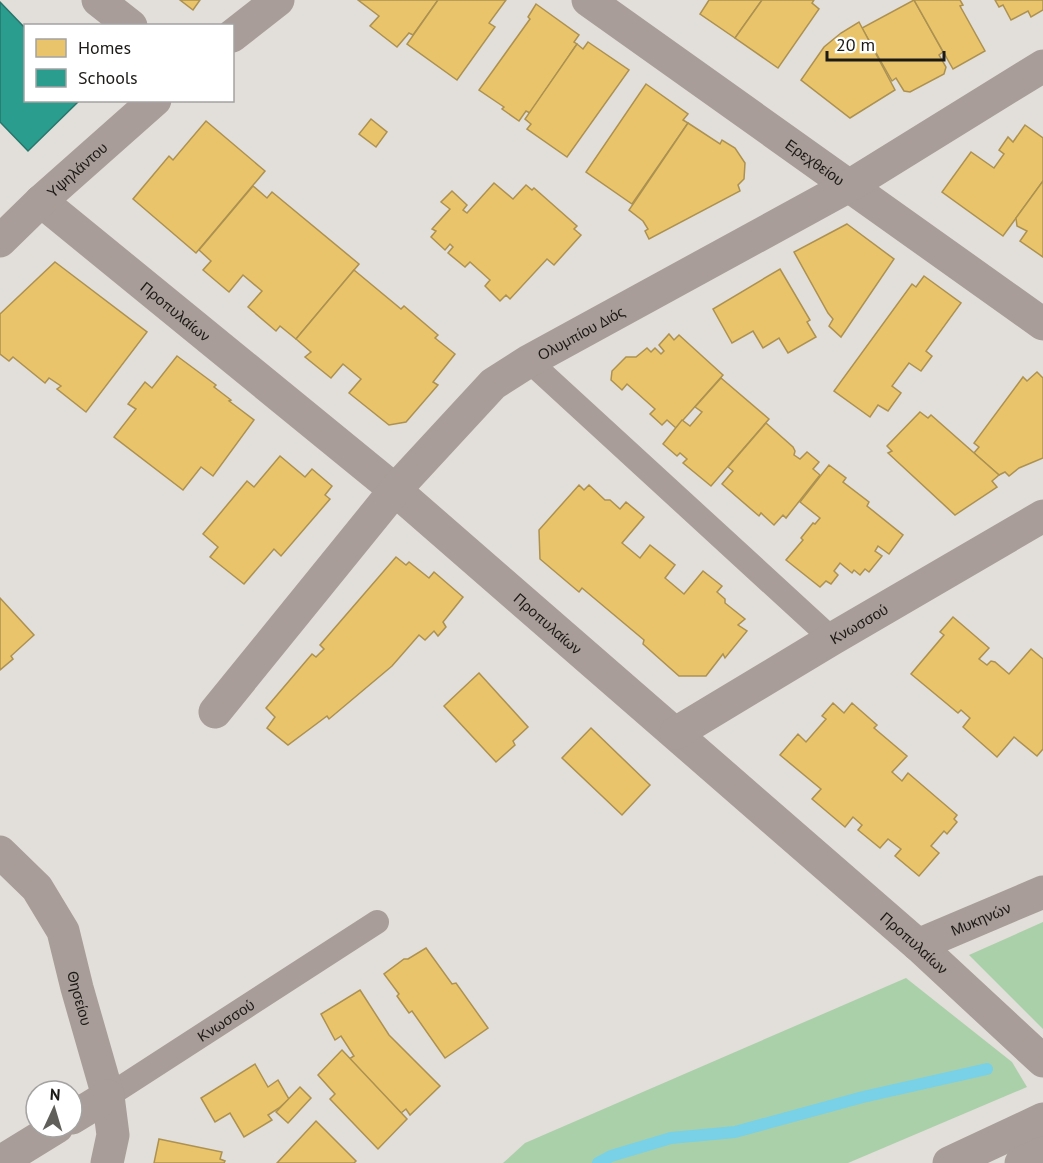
<svg xmlns="http://www.w3.org/2000/svg" width="1043" height="1163" font-family="'PT Sans',sans-serif">
<style>
.forest{fill:#aad0a9}
.homes{fill:#e9c46a;stroke:#ac9151;stroke-width:1.5}
.schools{fill:#2a9d8f;stroke:#26766b;stroke-width:1.5}
.lines{fill:none;stroke-linecap:round;stroke-linejoin:round}
.stream{stroke:#78d1e6;stroke-width:12}
.pedestrian{stroke:#a89d98;stroke-width:24}
.minor{stroke:#a89d98;stroke-width:33}
.tertiary{stroke:#a89d98;stroke-width:33}
.labels{text-anchor:middle;dominant-baseline:central;stroke-width:6;stroke-linejoin:round;paint-order:stroke}
.street-label{font-size:15px;fill:#1c1a16;stroke:#fff}
</style>
<rect width="100%" height="100%" fill="#e2ded9"/>
<!-- forest -->
<g class="forest">
<polygon points="1043,922 1043,1029 969,955"/>
<polygon points="906,978 1012,1062 1027,1087 848,1163 503,1163 525,1143"/>
</g>
<!-- homes -->
<g class="homes">
<polygon points="180,0 200,0 193,10"/>
<polygon points="358,0 438,0 413,35 409,33 397,47 370,26 379,16"/>
<polygon points="438,0 506,0 489,23 495,27 457,80 407,44"/>
<polygon points="709,0 762,0 735,38 700,14"/>
<polygon points="762,0 814,0 812,3 819,9 778,68 735,38"/>
<polygon points="914,0 943,52 939,55 946,67 944,74 910,92 904,91 896,78 892,81 862,28"/>
<polygon points="914,0 960,0 963,5 960,6 985,51 953,69"/>
<polygon points="995,0 1043,0 1043,10 1031,17 1028,11 1011,20 1003,5 999,7"/>
<polygon points="536,4 579,35 574,42 577,44 530,113 526,111 519,121 502,109 504,107 479,90 530,19 528,17"/>
<polygon points="859,22 895,90 850,118 801,80 824,47 841,33"/>
<polygon points="588,42 629,70 567,157 527,129 531,124 525,119 577,44 583,49"/>
<polygon points="646,84 688,114 683,120 688,123 632,204 586,172"/>
<polygon points="371,119 387,132 376,147 359,134"/>
<polygon points="206,121 265,171 196,253 133,199 169,156 173,160"/>
<polygon points="688,123 720,144 722,140 735,148 745,163 744,179 738,185 740,191 649,239 645,231 648,229 643,221 629,210"/>
<polygon points="1025,125 1043,138 1043,181 1003,236 942,192 971,152 994,168 1004,154 999,150 1008,137 1013,142"/>
<polygon points="1043,181 1043,257 1020,241 1027,231 1017,226 1016,218"/>
<polygon points="494,183 513,199 526,185 532,190 534,188 577,226 574,229 581,235 554,265 547,259 510,299 506,295 500,301 485,286 490,280 470,262 465,267 448,253 453,247 450,244 445,250 431,237 436,231 432,229 450,209 441,202 452,191 467,205 463,210 467,213"/>
<polygon points="253,186 267,198 272,192 359,264 296,339 280,326 276,331 248,307 262,291 243,275 229,292 203,270 211,261 199,250"/>
<polygon points="847,224 894,259 841,337 829,326 833,319 828,313 794,252"/>
<polygon points="55,262 147,332 86,412 57,389 61,386 49,378 45,383 13,357 9,361 0,354 0,314"/>
<polygon points="780,269 810,320 807,322 816,337 788,353 779,338 763,348 753,331 732,343 713,309"/>
<polygon points="354,270 401,309 404,306 438,335 435,338 455,354 433,382 438,385 406,422 389,425 349,393 361,379 343,364 331,378 305,357 311,352 296,339"/>
<polygon points="924,276 961,303 926,351 932,356 921,371 909,363 892,386 901,393 888,411 878,405 870,417 834,391 912,284 916,287"/>
<polygon points="669,334 674,340 679,335 723,375 676,428 667,420 662,425 650,414 655,409 627,384 622,390 611,380 612,371 626,357 636,357 647,348 651,352 655,348 661,354 664,351 659,345"/>
<polygon points="177,356 216,385 214,387 231,400 229,401 254,420 213,476 201,467 183,490 114,437 136,409 128,404 145,382 152,388"/>
<polygon points="1037,372 1043,378 1043,458 1019,468 1009,476 1005,472 999,475 974,453 979,447 974,443 1023,377 1027,381"/>
<polygon points="721,378 769,419 711,486 683,463 687,459 680,453 677,456 663,444 682,420 690,426 702,412 695,407"/>
<polygon points="920,412 928,418 931,415 999,475 992,481 997,487 955,515 888,453 892,451 887,446"/>
<polygon points="766,423 793,447 795,451 794,455 800,459 807,452 819,462 813,469 820,475 786,518 783,515 774,525 761,513 759,516 722,484 733,471 728,467"/>
<polygon points="280,456 305,477 312,469 332,486 325,495 330,499 281,556 274,549 244,584 210,557 218,547 203,534 247,481 254,487"/>
<polygon points="829,465 846,478 843,482 869,502 867,506 903,535 889,554 878,546 875,551 882,556 869,572 865,569 860,575 854,570 852,573 840,563 834,571 838,575 831,584 826,581 820,587 786,560 803,540 801,538 813,523 815,524 820,518 800,502"/>
<polygon points="579,485 584,490 589,485 605,500 610,500 620,509 626,502 644,517 622,543 640,558 650,545 675,565 665,578 684,594 703,571 722,586 717,592 725,599 725,603 745,619 738,625 747,631 725,658 723,654 706,676 679,676 643,644 644,640 582,588 579,592 540,559 539,530"/>
<polygon points="396,557 406,565 409,562 429,578 434,572 463,597 443,622 446,627 438,636 434,631 425,640 419,635 392,666 329,719 327,716 288,745 267,728 275,717 266,708 312,654 316,657 324,649 320,645"/>
<polygon points="0,598 34,635 11,656 13,659 0,670"/>
<polygon points="953,617 989,648 979,659 987,665 991,661 995,662 1009,674 1031,649 1043,659 1043,749 1037,756 1014,737 997,757 963,727 970,718 961,710 958,713 911,674 944,635 940,632"/>
<polygon points="479,673 528,727 513,741 515,745 496,762 444,706"/>
<polygon points="833,703 844,713 852,703 877,725 874,728 907,756 892,772 902,781 908,773 957,815 954,819 957,822 947,834 944,831 931,846 939,853 919,876 895,856 901,849 888,839 880,848 858,830 862,825 853,817 845,827 812,799 821,789 780,755 798,734 806,742 826,719 822,716"/>
<polygon points="591,728 650,785 622,815 562,758"/>
<polygon points="426,948 452,984 456,983 488,1028 445,1058 412,1011 409,1013 397,996 399,994 384,974 404,959 408,959"/>
<polygon points="360,990 389,1035 440,1086 410,1115 406,1109 401,1113 349,1059 354,1056 341,1036 335,1040 321,1014"/>
<polygon points="342,1050 407,1119 378,1149 330,1099 335,1094 318,1075"/>
<polygon points="255,1064 268,1087 278,1080 289,1099 279,1108 268,1115 272,1120 244,1137 230,1113 215,1122 201,1098"/>
<polygon points="300,1087 311,1098 288,1123 276,1112"/>
<polygon points="316,1121 356,1161 354,1163 277,1163"/>
<polygon points="159,1139 222,1152 220,1159 225,1161 224,1163 154,1163"/>
</g>
<!-- schools -->
<polygon class="schools" points="0,2 26,29 26,100 80,100 28,151 0,122"/>
<g class="lines">
<!-- stream -->
<polyline class="stream" points="598,1163 611,1156 671,1138 735,1132 863,1097 987,1069"/>
<!-- pedestrian -->
<g class="pedestrian">
<polyline points="529,361 832,639"/>
<path id="s1" d="M108,1096L377,922"/>
</g>
<!-- minor -->
<g class="minor">
<polyline points="98,0 131,26"/>
<path id="s2" d="M588,0L1043,324"/>
<polyline points="232,36 278,0"/>
<path id="s3" d="M41,201L395,490L918,945L1043,1061"/>
<path id="s4" d="M0,241L41,201L155,100"/>
<path id="s5" d="M215,712L395,490L493,384L529,361L849,186L1043,66"/>
<path id="s6" d="M676,733L832,639L1043,516"/>
<path id="s7" d="M0,852L37,888L63,931L77,988L108,1096L113,1135L107,1163"/>
<path id="s8" d="M918,945L1043,892"/>
<polyline points="72,1118 108,1096"/>
<polyline points="0,1162 57,1127"/>
</g>
<!-- tertiary -->
<g class="tertiary">
<polyline points="949,1163 1043,1119"/>
<polyline points="1021,1163 1043,1153"/>
</g>
</g>
<g class="labels">
<!-- street labels -->
<g class="street-label">
<text stroke="none"><textPath href="#s2" startOffset="279">Ερεχθείου</textPath></text>
<text stroke="none"><textPath href="#s4" startOffset="105">Υψηλάντου</textPath></text>
<text stroke="none"><textPath href="#s3" startOffset="174">Προπυλαίων</textPath></text>
<text stroke="none"><textPath href="#s5" startOffset="532">Ολυμπίου Διός</textPath></text>
<text stroke="none"><textPath href="#s3" startOffset="660">Προπυλαίων</textPath></text>
<text stroke="none"><textPath href="#s6" startOffset="213">Κνωσσού</textPath></text>
<text stroke="none"><textPath href="#s8" startOffset="68">Μυκηνών</textPath></text>
<text stroke="none"><textPath href="#s3" startOffset="1146">Προπυλαίων</textPath></text>
<text stroke="none"><textPath href="#s7" startOffset="171">Θησείου</textPath></text>
<text stroke="none"><textPath href="#s1" startOffset="140">Κνωσσού</textPath></text>
</g>
</g>
<!-- legend -->
<rect x="24" y="24" width="210" height="78" fill="#ffffff" stroke="#a4a3a2" stroke-width="1.5"/>
<rect x="36" y="39" width="30" height="18" fill="#e9c46a" stroke="#a4a3a2" stroke-width="1.5"/>
<text x="78" y="54" font-size="18" fill="#1c1a16">Homes</text>
<rect x="36" y="69" width="30" height="18" fill="#2a9d8f" stroke="#a4a3a2" stroke-width="1.5"/>
<text x="78" y="84" font-size="18" fill="#1c1a16">Schools</text>
<!-- north arrow -->
<g transform="translate(54 1109) rotate(4)"><circle r="28" fill="#ffffff" stroke="#a4a3a2" stroke-width="1.5"/>
<path d="M0-4.5L10 22L0 15L-10 22Z" fill="#615f5a"/>
<text y="-9" font-size="16" font-weight="bold" text-anchor="middle" fill="#1c1a16">N</text>
</g>
<!-- scale -->
<path d="M827 51v9h117v-9" fill="none" stroke="#1c1a16" stroke-width="3"/>
<text x="836" y="51" font-size="18" fill="#1c1a16" stroke="#ffffff" stroke-width="4.5" paint-order="stroke">20 m</text>
</svg>
